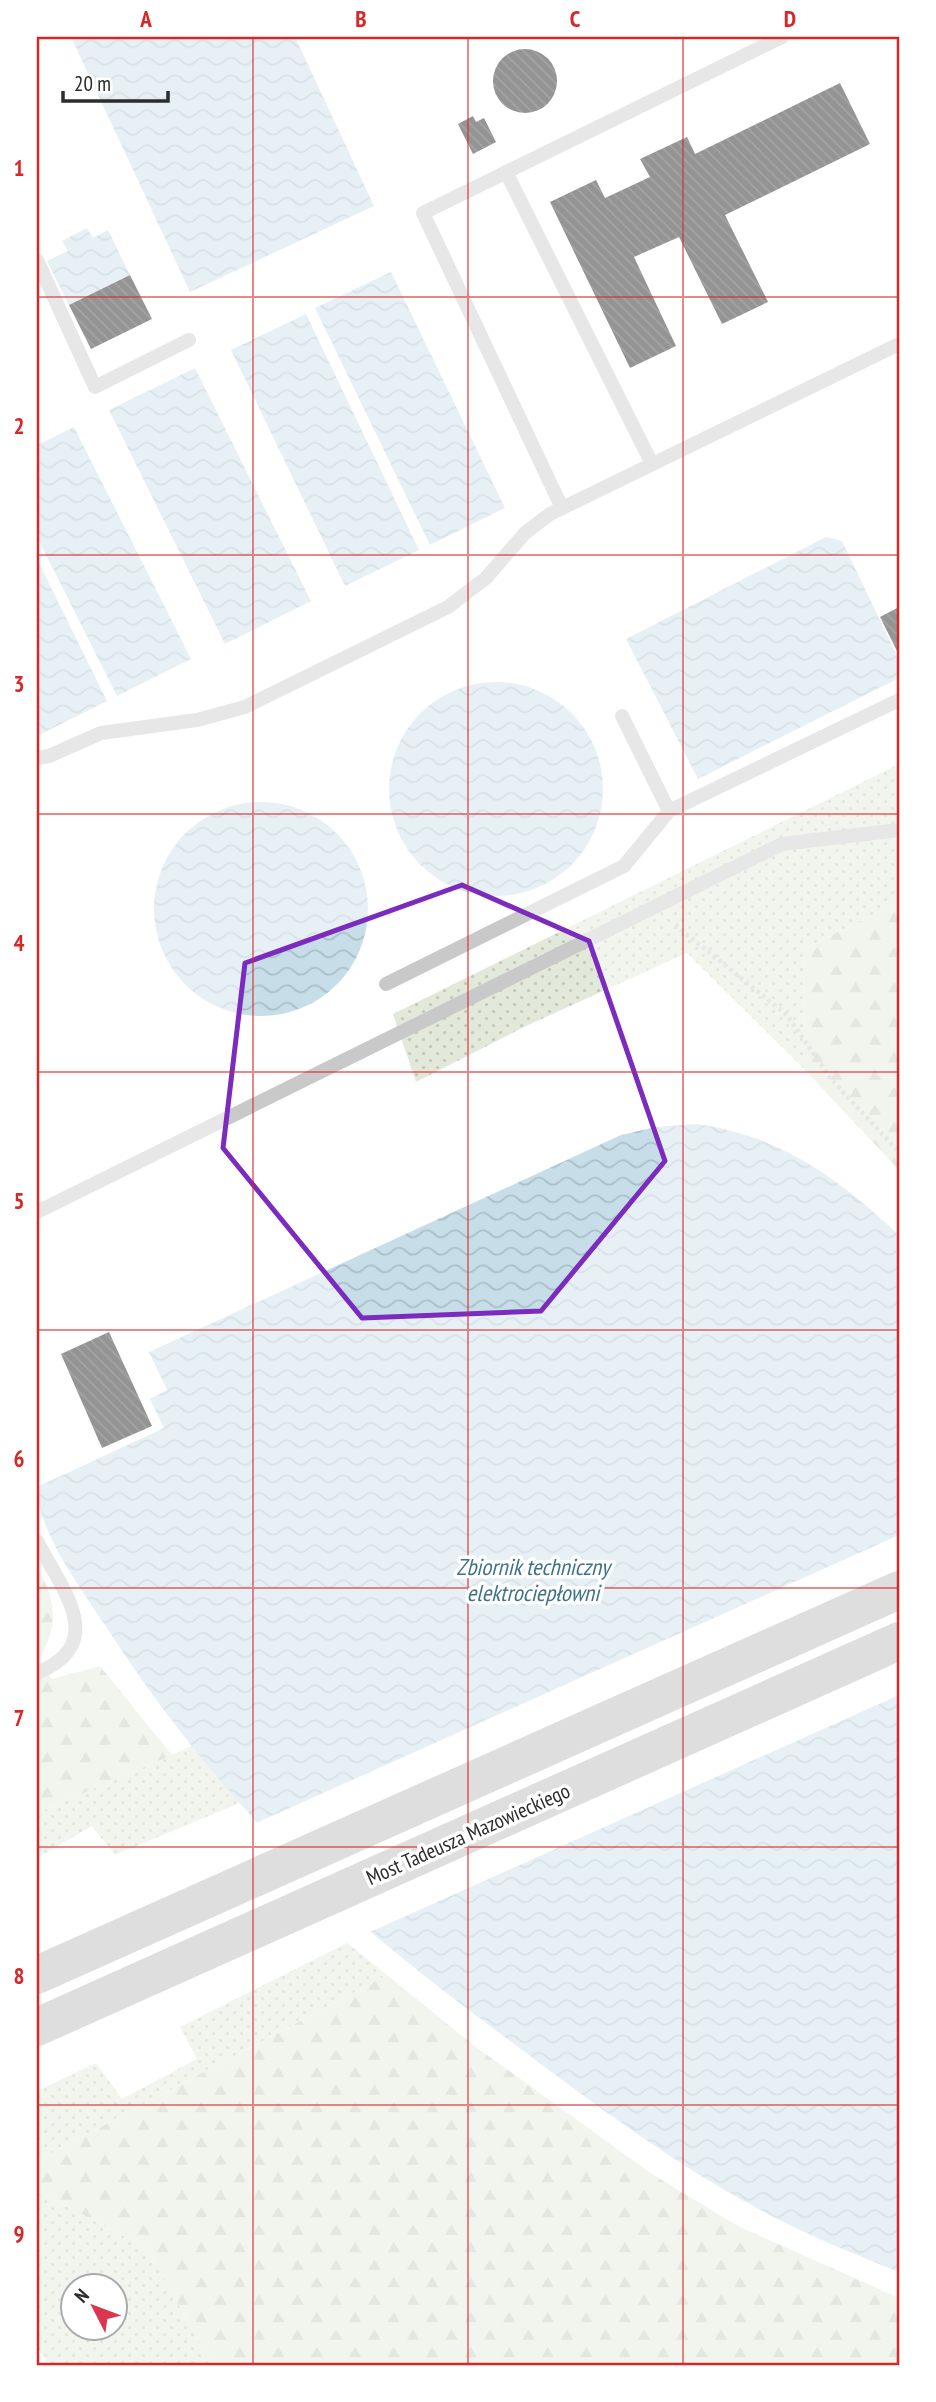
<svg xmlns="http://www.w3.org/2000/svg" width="936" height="2402" font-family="'PT Sans Narrow',sans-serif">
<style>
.grass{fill:url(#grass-dots);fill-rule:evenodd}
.forest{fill:url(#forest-firs)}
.water{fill:url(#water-waves)}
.pier{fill:#fff}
.building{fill:url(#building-back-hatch)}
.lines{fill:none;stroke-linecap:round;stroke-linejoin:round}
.path{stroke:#c9c9c9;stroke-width:4.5;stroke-dasharray:3.5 3.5;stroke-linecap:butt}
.lane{stroke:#c9c9c9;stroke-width:14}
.secondary{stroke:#b6b6b6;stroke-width:38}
.marked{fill:none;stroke:#7b2cbf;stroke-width:5;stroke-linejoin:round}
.grid{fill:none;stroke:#d62828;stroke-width:2;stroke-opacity:0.55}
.labels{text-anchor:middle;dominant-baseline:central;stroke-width:7;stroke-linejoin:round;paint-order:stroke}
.street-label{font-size:21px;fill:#2c2c2c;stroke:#fff}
.water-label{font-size:23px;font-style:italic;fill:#3f7289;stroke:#fff}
.neatline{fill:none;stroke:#d62828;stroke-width:2.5}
.grid-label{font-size:23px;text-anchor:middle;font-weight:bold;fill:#d62828}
</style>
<defs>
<pattern id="grass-dots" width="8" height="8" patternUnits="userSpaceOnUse" patternTransform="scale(1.75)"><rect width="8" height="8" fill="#e3e9da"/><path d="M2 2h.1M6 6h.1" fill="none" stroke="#c3c8bb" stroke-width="1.8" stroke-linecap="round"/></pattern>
<pattern id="forest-firs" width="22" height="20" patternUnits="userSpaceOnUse" patternTransform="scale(1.75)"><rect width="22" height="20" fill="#e3e9da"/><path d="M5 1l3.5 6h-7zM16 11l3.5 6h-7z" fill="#c3c8bb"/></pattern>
<pattern id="water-waves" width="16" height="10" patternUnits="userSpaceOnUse" patternTransform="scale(1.75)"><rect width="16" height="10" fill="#c7dee9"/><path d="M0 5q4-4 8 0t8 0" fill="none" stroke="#abbfc8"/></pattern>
<pattern id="building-back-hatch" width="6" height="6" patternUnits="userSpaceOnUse" patternTransform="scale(1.75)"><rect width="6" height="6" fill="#131313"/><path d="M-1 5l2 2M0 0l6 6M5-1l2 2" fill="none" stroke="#363636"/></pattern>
</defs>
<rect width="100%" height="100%" fill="#fff"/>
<!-- grass -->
<g class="grass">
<polygon points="899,764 899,902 803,949 804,1069 687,953 526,1026 416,1082 393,1014"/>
<polygon points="192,1746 240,1803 115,1855 92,1826 37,1858 37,1813"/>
<polygon points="347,1943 387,1975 37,2161 37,2091 96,2063 122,2099 197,2059 180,2027"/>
<path d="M37,2191L147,2248L212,2365H52L37,2349ZM74,2286H116V2328H74Z"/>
</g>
<!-- forest -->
<g class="forest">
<polygon points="899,902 899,1170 804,1069 803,949"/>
<path d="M37,1565C56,1603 60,1622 39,1660L52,1679L100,1666L172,1755L37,1813Z"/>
<polygon points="387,1975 476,2047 652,2174 738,2226 899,2298 899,2365 212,2365 147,2248 37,2191 37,2161"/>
</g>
<!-- water -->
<g class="water">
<polygon points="71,37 295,37 374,206 190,292"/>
<polygon points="87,228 93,238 108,230 130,275 69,305 47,261 68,251 62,241"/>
<polygon points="391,272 505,508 430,545 315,308"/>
<polygon points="306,314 419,550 345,586 231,350"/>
<polygon points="195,368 311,601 225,644 109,410"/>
<polygon points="74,427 191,659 117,696 37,537 37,445"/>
<polygon points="826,537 842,541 899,660 899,678 698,779 626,639"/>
<polygon points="37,559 107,701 37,736"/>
<circle cx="496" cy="789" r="107"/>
<circle cx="261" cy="909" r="107"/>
<path d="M696,1124C780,1135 839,1179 899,1235V2272C851,2253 802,2233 757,2208C672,2163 595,2104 518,2047C430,1981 337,1911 263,1829C205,1766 151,1697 105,1625C81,1589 37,1530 37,1487L164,1428L150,1399L167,1390L149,1352L621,1135L656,1127Z"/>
</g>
<!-- pier -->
<polygon class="pier" points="899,1535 899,1695 370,1932 325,1894 254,1824"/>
<!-- building -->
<g class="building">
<circle cx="525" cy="81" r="32"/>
<polygon points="840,83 870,144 725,215 768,302 722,324 679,237 634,257 676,346 630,368 550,202 596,180 605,198 650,177 640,159 687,137 695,154"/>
<polygon points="473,116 476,122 484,118 496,142 473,154 458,124"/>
<polygon points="130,275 152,319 91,349 69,305"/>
<polygon points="899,607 899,655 880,617"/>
<polygon points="109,1332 152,1426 102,1448 61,1354"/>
</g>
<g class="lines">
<!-- path -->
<polyline class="path" points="675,925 787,1015 831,1079 899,1152"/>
<!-- lane -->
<g class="lane">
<polyline points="506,172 652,464"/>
<polyline points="37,260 95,387 189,340"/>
<polyline points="562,508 423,213 782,37"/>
<polyline points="622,716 669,811"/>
<polyline points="37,758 49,756 101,733 197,720 245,707 448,607 486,578 525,533 550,514 899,344"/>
<polyline points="386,984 624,866 669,811 899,700"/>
<polyline points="37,1212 782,844 899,830"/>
<path d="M37,1541C61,1588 110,1643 37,1673"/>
</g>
<!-- secondary -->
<g class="secondary">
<polyline points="37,1975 899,1590"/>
<polyline points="37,2027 899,1641"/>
</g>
</g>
<!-- marked area -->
<path d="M0 0H936V2402H0ZM462,885L589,941L665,1161L541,1311L362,1318L223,1148L245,963Z" fill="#fff" fill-opacity=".55" fill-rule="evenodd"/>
<path class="marked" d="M462,885L589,941L665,1161L541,1311L362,1318L223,1148L245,963Z"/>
<!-- grid -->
<path class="grid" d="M253,37V2365M468,37V2365M683,37V2365M37,297H899M37,555H899M37,814H899M37,1072H899M37,1330H899M37,1588H899M37,1847H899M37,2105H899"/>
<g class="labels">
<!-- street labels -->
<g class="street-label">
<text transform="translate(468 1834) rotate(-24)">Most Tadeusza Mazowieckiego</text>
</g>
<!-- water labels -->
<g class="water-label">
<text x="533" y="1566">Zbiornik techniczny<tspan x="533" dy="26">elektrociepłowni</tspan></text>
</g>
</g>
<!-- border -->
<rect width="936" height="2402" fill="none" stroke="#ffffff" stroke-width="77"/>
<!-- north arrow -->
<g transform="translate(94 2307) rotate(312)"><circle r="33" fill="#ffffff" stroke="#ababab" stroke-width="2"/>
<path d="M0-5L12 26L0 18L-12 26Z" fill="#db364f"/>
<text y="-10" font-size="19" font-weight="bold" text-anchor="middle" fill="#2c2c2c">N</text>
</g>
<!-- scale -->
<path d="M63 91v10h105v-10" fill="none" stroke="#2c2c2c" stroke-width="3.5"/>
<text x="74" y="91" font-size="21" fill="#2c2c2c" stroke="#ffffff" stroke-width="5" paint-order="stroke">20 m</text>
<rect x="38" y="38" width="860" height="2326" class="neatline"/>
<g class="grid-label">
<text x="146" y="27">A</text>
<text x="361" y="27">B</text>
<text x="575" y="27">C</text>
<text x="790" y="27">D</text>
<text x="19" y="176">1</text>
<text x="19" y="434">2</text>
<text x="19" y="692">3</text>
<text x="19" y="951">4</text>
<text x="19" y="1209">5</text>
<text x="19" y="1467">6</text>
<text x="19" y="1726">7</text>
<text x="19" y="1984">8</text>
<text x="19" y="2242">9</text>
</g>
</svg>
